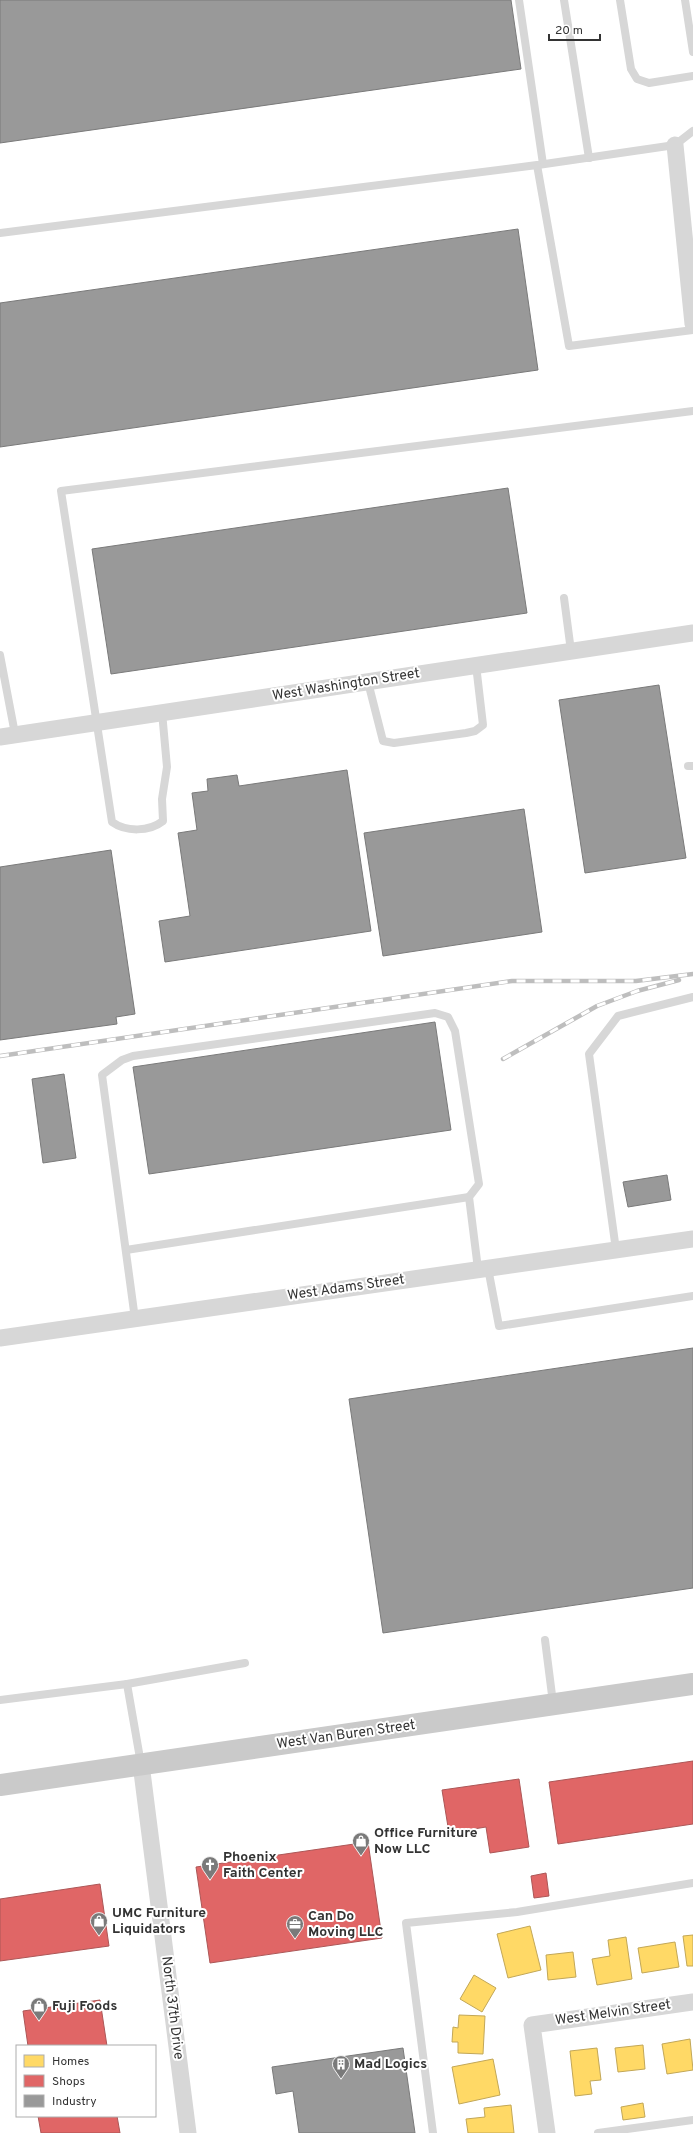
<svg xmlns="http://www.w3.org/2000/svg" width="693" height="2133" font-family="Overpass,sans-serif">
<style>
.homes{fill:#ffd966;stroke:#c2a757}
.shops{fill:#e06666;stroke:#ac5757}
.industry{fill:#999;stroke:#7a7a7a}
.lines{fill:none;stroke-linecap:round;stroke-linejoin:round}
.lane{stroke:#d7d7d7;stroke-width:8}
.street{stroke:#d7d7d7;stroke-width:17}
.primary{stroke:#cacaca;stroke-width:22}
.rail-casing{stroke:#bebebe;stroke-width:4.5}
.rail{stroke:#fff;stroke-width:3;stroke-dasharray:9;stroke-linecap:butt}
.labels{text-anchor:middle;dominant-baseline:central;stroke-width:4;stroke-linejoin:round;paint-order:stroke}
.street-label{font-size:14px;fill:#333;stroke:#fff}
.poi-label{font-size:14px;font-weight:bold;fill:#333;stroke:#fff;text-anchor:start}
</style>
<rect width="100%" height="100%" fill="#fff"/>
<!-- homes -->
<g class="homes">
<polygon points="530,1926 541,1970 508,1978 497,1934"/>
<polygon points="693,1935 693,1966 687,1966 683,1936"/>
<polygon points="626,1937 632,1979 597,1985 592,1959 610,1956 608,1940"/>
<polygon points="675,1942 679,1967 642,1973 638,1948"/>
<polygon points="573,1952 576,1977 548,1980 546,1955"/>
<polygon points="474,1975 496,1988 482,2012 460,1999"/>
<polygon points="459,2015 485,2016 483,2054 458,2053 458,2042 452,2042 453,2027 458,2028"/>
<polygon points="690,2039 693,2070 667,2074 662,2044"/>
<polygon points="643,2045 645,2069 618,2072 615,2048"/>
<polygon points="597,2048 601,2080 590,2081 592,2094 575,2096 570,2051"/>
<polygon points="493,2059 500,2095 459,2104 452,2067"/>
<polygon points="643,2103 645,2117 623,2120 621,2107"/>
<polygon points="511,2105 514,2133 468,2133 466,2119 485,2117 484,2108"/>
</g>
<!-- shops -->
<g class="shops">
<polygon points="693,1761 693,1824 558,1844 549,1782"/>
<polygon points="519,1779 529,1847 490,1853 486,1827 449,1833 442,1790"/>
<polygon points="368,1842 382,1938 210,1963 196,1867"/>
<polygon points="546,1873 549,1896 534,1898 531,1876"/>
<polygon points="100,1884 109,1946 0,1961 0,1899"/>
<polygon points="100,2000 107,2046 28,2046 23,2011"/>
<polygon points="38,2116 117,2116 120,2133 41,2133"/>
</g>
<!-- industry -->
<g class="industry">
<polygon points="0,0 511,0 521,69 0,143"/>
<polygon points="518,229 538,370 0,447 0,303"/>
<polygon points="508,488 527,613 111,674 92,549"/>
<polygon points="659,685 686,858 585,873 559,700"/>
<polygon points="347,770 371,931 165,962 159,921 190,916 178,833 197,830 192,793 208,791 207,779 237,775 239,786"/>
<polygon points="524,809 542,932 383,956 364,833"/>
<polygon points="111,850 135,1014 116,1017 117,1024 0,1040 0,867"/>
<polygon points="435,1022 451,1130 149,1174 133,1067"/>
<polygon points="64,1074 76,1158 43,1163 32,1079"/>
<polygon points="667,1175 671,1200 628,1207 623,1182"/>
<polygon points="693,1348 693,1588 383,1633 349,1399"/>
<polygon points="403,2048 415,2133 299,2133 293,2091 276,2094 272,2067"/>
</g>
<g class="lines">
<!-- lane -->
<g class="lane">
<polyline points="519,0 543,164"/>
<polyline points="564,0 589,158"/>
<polyline points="620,0 631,69 637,79 649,83 693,76"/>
<polyline points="685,0 693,52"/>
<polyline points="538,165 675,145 693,131"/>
<polyline points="0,233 537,165 569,346 693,330"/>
<polyline points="564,598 571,651"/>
<polyline points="0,655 15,734"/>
<polyline points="368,682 383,741 394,743 466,733 475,731 483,725 476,665"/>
<path d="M162,712L167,767L162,799L163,821C149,832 126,832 112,822L61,491L693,411"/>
<polyline points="688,766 693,766"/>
<polyline points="126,1250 469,1197"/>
<polyline points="616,1250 589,1054 618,1016 693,997"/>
<polyline points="488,1268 499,1326 693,1296"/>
<polyline points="135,1319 102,1075 122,1060 133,1056 435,1013 448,1017 455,1031 479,1184 469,1197 478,1269"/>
<polyline points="545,1640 553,1703"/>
<polyline points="127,1684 245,1663"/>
<polyline points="0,1700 127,1684 141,1764"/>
<polyline points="433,2133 406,1923 517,1912 693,1883"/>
<polyline points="598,2133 693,2120"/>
</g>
<!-- street -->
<g class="street">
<polyline points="675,145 693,324"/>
<polyline points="0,737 693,633"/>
<polyline points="0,1338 693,1239"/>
<polyline points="141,1764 188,2133"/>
<polyline points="547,2133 532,2025 693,2002"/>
</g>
<!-- primary -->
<polyline class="primary" points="0,1785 693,1684"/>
<!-- rail casing -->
<g class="rail-casing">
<g id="rail">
<polyline points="0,1056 512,981 636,981 693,974"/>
<polyline points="503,1059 597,1006 637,991 679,980"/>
</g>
</g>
<!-- rail -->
<use href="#rail" class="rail"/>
</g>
<!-- icons -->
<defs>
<g id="shop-pin" transform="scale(0.9)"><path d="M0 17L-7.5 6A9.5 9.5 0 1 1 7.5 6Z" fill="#7a7a7a" stroke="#fff"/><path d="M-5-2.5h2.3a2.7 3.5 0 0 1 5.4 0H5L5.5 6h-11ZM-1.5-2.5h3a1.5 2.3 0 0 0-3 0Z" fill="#fff"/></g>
<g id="church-pin" transform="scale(0.9)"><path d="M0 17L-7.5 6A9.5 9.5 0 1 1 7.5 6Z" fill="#7a7a7a" stroke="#fff"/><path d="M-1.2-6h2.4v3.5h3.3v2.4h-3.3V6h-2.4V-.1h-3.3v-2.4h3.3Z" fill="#fff"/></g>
<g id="office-pin" transform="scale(0.9)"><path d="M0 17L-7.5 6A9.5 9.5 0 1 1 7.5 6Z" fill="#7a7a7a" stroke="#fff"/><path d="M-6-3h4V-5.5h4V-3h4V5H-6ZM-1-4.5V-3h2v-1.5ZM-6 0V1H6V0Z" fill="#fff"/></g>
<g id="building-pin" transform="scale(0.9)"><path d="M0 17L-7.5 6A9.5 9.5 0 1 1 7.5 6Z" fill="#7a7a7a" stroke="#fff"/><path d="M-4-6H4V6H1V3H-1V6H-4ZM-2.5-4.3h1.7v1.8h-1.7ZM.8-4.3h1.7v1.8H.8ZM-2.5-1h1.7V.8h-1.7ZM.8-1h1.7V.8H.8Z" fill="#fff"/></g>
</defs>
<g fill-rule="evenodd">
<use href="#shop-pin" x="361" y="1841"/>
<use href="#church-pin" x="210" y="1865"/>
<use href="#shop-pin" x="99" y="1921"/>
<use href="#office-pin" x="295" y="1924"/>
<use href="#shop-pin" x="39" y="2006"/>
<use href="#building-pin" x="341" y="2064"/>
</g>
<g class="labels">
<!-- street labels -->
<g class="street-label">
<text transform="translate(346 685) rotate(-9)">West Washington Street</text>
<text transform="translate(346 1288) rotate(-8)">West Adams Street</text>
<text transform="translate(346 1735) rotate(-8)">West Van Buren Street</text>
<text transform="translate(172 2008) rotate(83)">North 37th Drive</text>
<text transform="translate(613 2013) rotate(-8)">West Melvin Street</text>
</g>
<!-- poi labels -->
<g class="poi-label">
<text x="374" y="1833">Office Furniture<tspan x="374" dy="16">Now LLC</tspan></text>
<text x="223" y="1857">Phoenix<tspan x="223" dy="16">Faith Center</tspan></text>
<text x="112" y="1913">UMC Furniture<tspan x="112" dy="16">Liquidators</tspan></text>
<text x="308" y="1916">Can Do<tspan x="308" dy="16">Moving LLC</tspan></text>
<text x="52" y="2006">Fuji Foods</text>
<text x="354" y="2064">Mad Logics</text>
</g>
</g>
<!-- legend -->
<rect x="16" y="2045" width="140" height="72" fill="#ffffff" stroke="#adadad"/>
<rect x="24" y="2055" width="20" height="12" fill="#ffd966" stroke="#adadad"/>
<text x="52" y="2065" font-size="12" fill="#333333">Homes</text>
<rect x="24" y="2075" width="20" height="12" fill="#e06666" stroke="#adadad"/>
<text x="52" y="2085" font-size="12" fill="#333333">Shops</text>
<rect x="24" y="2095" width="20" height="12" fill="#999999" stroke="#adadad"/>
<text x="52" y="2105" font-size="12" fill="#333333">Industry</text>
<!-- scale -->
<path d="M549 34v6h51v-6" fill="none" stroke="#333333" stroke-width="2"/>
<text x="555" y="34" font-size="12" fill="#333333" stroke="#ffffff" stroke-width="3" paint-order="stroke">20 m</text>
</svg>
